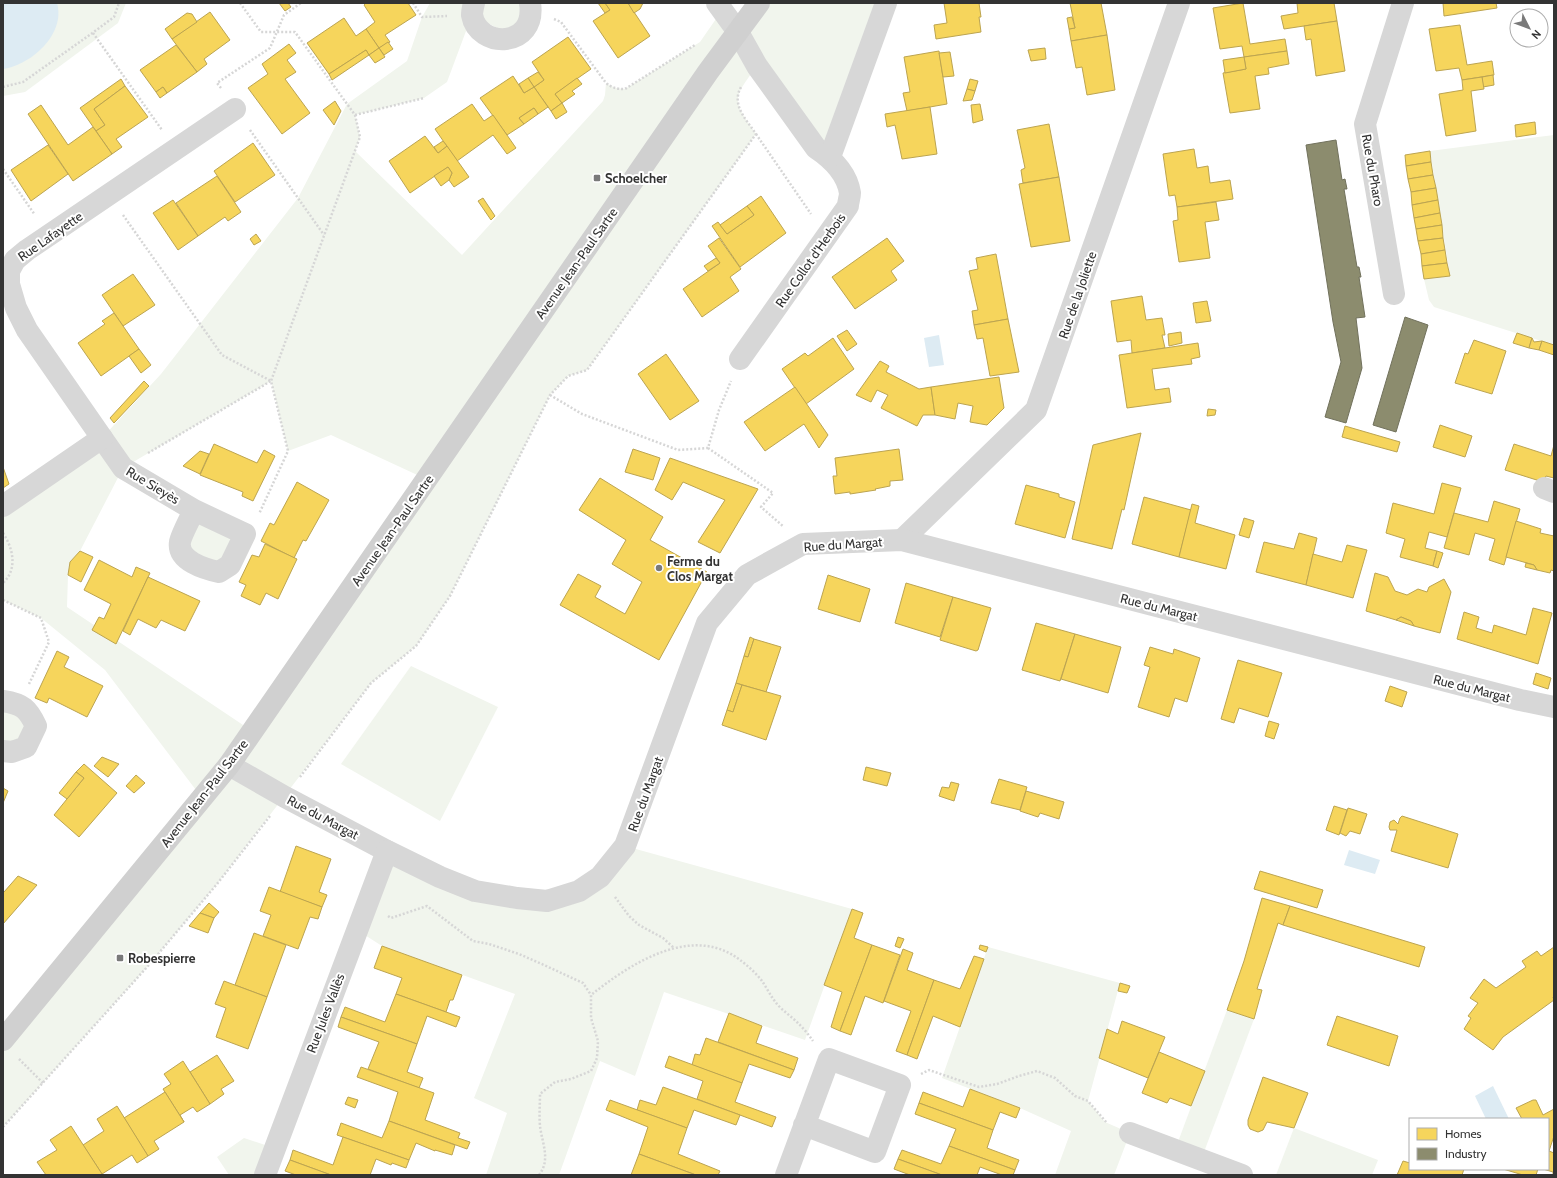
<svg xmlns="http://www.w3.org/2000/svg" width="1557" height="1178" font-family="Cabin,sans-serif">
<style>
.green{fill:#f1f5ed;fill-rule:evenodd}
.water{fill:#ddebf3}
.homes{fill:#f6d55c;stroke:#bca450}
.industry{fill:#8c8c6e;stroke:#71715c}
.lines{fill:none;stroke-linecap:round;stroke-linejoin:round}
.path{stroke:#d6d6d6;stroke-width:2.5;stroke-dasharray:2 2;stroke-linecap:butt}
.minor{stroke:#d7d7d7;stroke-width:22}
.secondary{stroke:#d0d0d0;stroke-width:22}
.poi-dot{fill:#7a7a7a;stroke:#fff;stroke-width:1.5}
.labels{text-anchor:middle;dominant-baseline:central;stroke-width:4;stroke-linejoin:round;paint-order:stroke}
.street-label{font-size:13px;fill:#333;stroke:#fff}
.poi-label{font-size:13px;font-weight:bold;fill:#333;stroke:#fff;text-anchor:start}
</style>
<rect width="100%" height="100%" fill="#fff"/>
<!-- green -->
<g class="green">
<polygon points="3,3 126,3 118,23 25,92 3,96"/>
<path d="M430,3H530L515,37L472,15L447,82L424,98L355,115L360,137L355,151L462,255L603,101L605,95L606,83L615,88L625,89L700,42L718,16L738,32L759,3H886L830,157L757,66C731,101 732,99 756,134L587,370L568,376L550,395L450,596L416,646L371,683L217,884L148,966L3,1127V1040L202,798L105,670L41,618L3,600V506L102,438L161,374L298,198L347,104L407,61L422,17ZM271,381L288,451L331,435L426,479L252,731L67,607L68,575L70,562L80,551L123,468Z"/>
<polygon points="1554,135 1554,345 1434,307 1429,300 1424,279 1450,276 1430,151"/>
<polygon points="194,510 245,534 230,565 181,552"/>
<polygon points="411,666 498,707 440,821 341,764"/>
<polygon points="3,701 36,726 3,751"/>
<polygon points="625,846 852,909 805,1040 664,992 635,1076 600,1061 559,1175 486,1175 507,1113 474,1098 515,994 397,951 382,946 357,930 387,851 440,877 547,901"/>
<polygon points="988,947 1120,983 1088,1101 1105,1122 1130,1133 1114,1175 1055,1175 1071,1131 1020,1108 942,1078"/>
<polygon points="1227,1010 1254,1019 1201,1160 1175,1150"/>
<polygon points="1294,1128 1378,1160 1372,1175 1276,1175"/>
<polygon points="244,1138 274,1148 265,1175 229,1175 217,1157"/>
</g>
<!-- water -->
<g class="water">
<path d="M3,3H57C66,34 31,65 3,69Z"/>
<polygon points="939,335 944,365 929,367 924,338"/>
<polygon points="1349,850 1380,860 1375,874 1344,865"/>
<polygon points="1493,1086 1509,1119 1486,1119 1475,1096"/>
</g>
<!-- homes -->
<g class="homes">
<polygon points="279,3 288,3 291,7 285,11"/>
<polygon points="366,3 408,3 416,15 385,35 390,42 379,48 366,29 375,22 364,5"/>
<polygon points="598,3 605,3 610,10 605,13"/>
<polygon points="605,3 628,3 650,36 618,58 593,21 610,10"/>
<polygon points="628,3 643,3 640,9 634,13"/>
<polygon points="944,3 979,3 981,17 979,17 981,32 936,39 934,25 947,23"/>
<polygon points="1070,3 1101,3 1107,35 1071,41 1069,29 1075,28"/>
<polygon points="1243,3 1250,44 1285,39 1287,51 1244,57 1242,46 1220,49 1213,8"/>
<polygon points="1297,3 1334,3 1337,21 1284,29 1281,16 1298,13"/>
<polygon points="1443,3 1496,3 1497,8 1444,16"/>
<polygon points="210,12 230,40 204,59 207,64 197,72 172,39"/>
<polygon points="187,13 192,14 197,22 172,39 165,29"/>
<polygon points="1072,17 1075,28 1069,29 1067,18"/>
<polygon points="344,18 356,36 366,29 379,48 369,55 366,50 329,74 307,43"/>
<polygon points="1337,21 1345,71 1316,76 1311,39 1306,40 1304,26"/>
<polygon points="1460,25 1467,65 1492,61 1494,75 1462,80 1459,68 1436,71 1429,29"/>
<polygon points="1107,35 1115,90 1087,95 1082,67 1076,68 1071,41"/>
<polygon points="568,37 591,69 555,94 562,103 551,111 534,87 544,80 532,62"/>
<polygon points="388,42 393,49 384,55 379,48"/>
<polygon points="289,44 296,53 287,60 296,72 285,79 310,113 282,134 248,88 268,74 262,64"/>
<polygon points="176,45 197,72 167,93 163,87 156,92 140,70"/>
<polygon points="379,48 385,57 375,63 369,55"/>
<polygon points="1045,48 1046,59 1031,61 1028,50"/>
<polygon points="366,50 369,55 332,80 329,74"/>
<polygon points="939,51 947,104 907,111 903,93 910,92 904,57"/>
<polygon points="1287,51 1289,64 1268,68 1269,74 1255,76 1260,109 1230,113 1223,73 1246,69 1244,57"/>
<polygon points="950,52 954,76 943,77 939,53"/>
<polygon points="1244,57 1246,69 1225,73 1223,60"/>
<polygon points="538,72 544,80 534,87 528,78"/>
<polygon points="1493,75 1494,85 1483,87 1482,77"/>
<polygon points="513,76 524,93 534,87 548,107 538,114 534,108 519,118 524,124 507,135 480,98"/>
<polygon points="1482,77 1484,89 1471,91 1476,131 1446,136 1439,94 1463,90 1462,80"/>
<polygon points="528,78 534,87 524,93 519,84"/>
<polygon points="577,78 582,84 572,91 575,94 562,103 555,94"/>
<polygon points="121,79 125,86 94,109 105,125 96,131 80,108"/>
<polygon points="970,79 978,81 975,91 967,89"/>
<polygon points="125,86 148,117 116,139 122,147 112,154 96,131 105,125 94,109"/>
<polygon points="163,87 167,93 160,98 156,92"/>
<polygon points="967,89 975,91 972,100 963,101"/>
<polygon points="335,101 341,111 334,125 323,110"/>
<polygon points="562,103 567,112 556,119 551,111"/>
<polygon points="472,104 484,121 493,115 516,148 507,154 493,135 457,161 435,129"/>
<polygon points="980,104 983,120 973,123 971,105"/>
<polygon points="41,105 68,145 93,127 112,154 73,181 28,114"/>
<polygon points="930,107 937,154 902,159 895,125 887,127 885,114"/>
<polygon points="534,108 538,114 524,124 519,118"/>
<polygon points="1535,122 1536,134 1516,137 1515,125"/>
<polygon points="1049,124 1059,177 1023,183 1021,170 1025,168 1017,130"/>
<polygon points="425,136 438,153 447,146 469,177 454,187 449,180 452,173 448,167 410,193 389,161"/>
<polygon points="443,141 447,146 438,153 434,147"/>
<polygon points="253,143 275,175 235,202 214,171"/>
<polygon points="48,145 68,174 31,201 11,170"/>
<polygon points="1194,149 1197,168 1208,166 1210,183 1230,180 1233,199 1177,207 1175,195 1169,196 1163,154"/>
<polygon points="1430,151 1431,162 1406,166 1405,155"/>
<polygon points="1431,162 1433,175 1408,179 1406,166"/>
<polygon points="448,167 452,173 449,180 441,186 434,176"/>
<polygon points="1433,175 1436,188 1411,192 1408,179"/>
<polygon points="217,176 241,212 228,221 225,217 198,236 176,203"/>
<polygon points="1059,177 1070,241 1031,247 1019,184"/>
<polygon points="1436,188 1438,200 1412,205 1411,192"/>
<polygon points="761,196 786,233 740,267 712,226 718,222 727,234 754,215 747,206"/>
<polygon points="483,198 495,216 491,220 478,201"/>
<polygon points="173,200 198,236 178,250 153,213"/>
<polygon points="1438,200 1440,213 1414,218 1412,205"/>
<polygon points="1216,202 1219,220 1205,222 1210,258 1179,262 1173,221 1178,220 1177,207"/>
<polygon points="747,206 754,215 727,234 720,225"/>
<polygon points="1440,213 1442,225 1416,229 1414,218"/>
<polygon points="1442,225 1443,238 1418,241 1416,229"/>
<polygon points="256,234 261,241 254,245 250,239"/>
<polygon points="719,238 741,269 730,277 739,291 702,317 683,289 720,263 708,246"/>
<polygon points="887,238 904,261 891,271 897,280 855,309 832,277"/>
<polygon points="1443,238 1445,250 1421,254 1418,241"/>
<polygon points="1445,250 1447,263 1422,266 1421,254"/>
<polygon points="996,254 1008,319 974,325 972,311 978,310 969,271 978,269 976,258"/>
<polygon points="716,258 720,263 708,271 704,266"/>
<polygon points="1447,263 1450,276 1424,279 1422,266"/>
<polygon points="133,274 155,305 123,326 102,295"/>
<polygon points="1142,296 1146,320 1162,318 1165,335 1162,335 1165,348 1132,353 1131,340 1117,342 1111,301"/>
<polygon points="1207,301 1211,321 1196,323 1193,303"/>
<polygon points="114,313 139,349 101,376 78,343 105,324 102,321"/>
<polygon points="1008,319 1019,372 990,376 983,338 977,339 974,325"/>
<polygon points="847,330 857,344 847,351 837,336"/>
<polygon points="1181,332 1182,343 1169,346 1168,334"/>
<polygon points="1517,333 1532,338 1529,348 1513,343"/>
<polygon points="833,338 854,369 806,404 782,369 805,353 808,356"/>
<polygon points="1532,338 1534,342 1542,341 1539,350 1529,348"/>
<polygon points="1474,340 1506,351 1492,394 1455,383 1465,353 1468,354"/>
<polygon points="1542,341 1554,345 1554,355 1539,350"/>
<polygon points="1198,343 1200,357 1191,359 1192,364 1152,369 1155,390 1169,388 1171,402 1127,408 1119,355"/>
<polygon points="139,349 151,365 141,373 129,356"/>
<polygon points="666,354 699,401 670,420 638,374"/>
<polygon points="880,361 889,366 886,372 919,389 931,387 935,415 923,415 917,426 881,408 888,395 877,390 871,402 856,395"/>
<polygon points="999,377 1004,408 987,425 970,422 973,406 958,403 955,419 935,415 931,387"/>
<polygon points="144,381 149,386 114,423 110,418"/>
<polygon points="795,387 828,435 819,448 804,424 765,451 744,422"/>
<polygon points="1208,409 1216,410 1215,415 1207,416"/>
<polygon points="1440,425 1472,436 1465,457 1433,447"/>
<polygon points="1345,426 1400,442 1397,452 1342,437"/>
<polygon points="1141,433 1124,510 1122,509 1112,549 1072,539 1093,445"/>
<polygon points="214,444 257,463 264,450 275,456 253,501 242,496 243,492 200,475"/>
<polygon points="1514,444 1551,456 1554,445 1554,478 1546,476 1543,482 1505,470"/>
<polygon points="633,449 660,458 653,480 625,472"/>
<polygon points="899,449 903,480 890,481 890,486 875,489 876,490 850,494 850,492 835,494 833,476 837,476 835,458"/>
<polygon points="200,451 209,454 200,474 183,466"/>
<polygon points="670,458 758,489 720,553 698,542 725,500 683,482 672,500 655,490"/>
<polygon points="3,467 9,484 3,488"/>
<polygon points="600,478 663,517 650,540 707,572 659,660 560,605 578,574 601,586 595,597 625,614 642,582 612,564 626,540 579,510"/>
<polygon points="297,482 329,500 306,541 303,540 294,558 261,541 270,523 274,525"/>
<polygon points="1442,483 1461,488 1447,537 1429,532 1425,548 1437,551 1433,566 1400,557 1405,539 1386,533 1393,503 1434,514"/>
<polygon points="1026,485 1059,494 1059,497 1075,502 1065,538 1015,524"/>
<polygon points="1144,497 1191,510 1179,557 1132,544"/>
<polygon points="1494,501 1520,509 1504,565 1489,560 1495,539 1475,533 1469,555 1444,548 1454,513 1488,522"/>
<polygon points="1192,504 1199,506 1195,523 1235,535 1226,569 1179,557"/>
<polygon points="1244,518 1254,521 1249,538 1239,535"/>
<polygon points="1516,521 1541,529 1540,533 1554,536 1554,571 1551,570 1550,573 1537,570 1534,565 1506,557"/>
<polygon points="1299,533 1317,538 1306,585 1256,572 1264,542 1294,549"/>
<polygon points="265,544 297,559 278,599 266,593 260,605 241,596 246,585 239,582 252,555 259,557"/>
<polygon points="1347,545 1367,550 1353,598 1306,585 1313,554 1342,562"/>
<polygon points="80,551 93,557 81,582 68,575 70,562"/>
<polygon points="1437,551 1443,553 1438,568 1433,566"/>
<polygon points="99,560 132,577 136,567 150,573 116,644 92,630 99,617 104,619 111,604 84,590"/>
<polygon points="1526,563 1534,565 1537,570 1525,567"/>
<polygon points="1375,573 1388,577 1395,591 1407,595 1418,589 1427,592 1429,587 1444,579 1451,592 1440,633 1414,626 1411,621 1401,617 1396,620 1366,611"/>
<polygon points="828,575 870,589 860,622 818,609"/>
<polygon points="148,577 200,601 185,631 161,620 156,628 138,619 130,635 123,631"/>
<polygon points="906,583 953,597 940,637 895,623"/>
<polygon points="953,597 991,608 978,650 976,651 940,640"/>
<polygon points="1533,608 1552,613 1538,664 1457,639 1464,612 1479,617 1476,628 1492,633 1494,625 1526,635"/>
<polygon points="1401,617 1411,621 1414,626 1396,620"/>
<polygon points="1036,623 1075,634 1060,681 1022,670"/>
<polygon points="1075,634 1121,647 1108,693 1061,679"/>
<polygon points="750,637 754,639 748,657 744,656"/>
<polygon points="754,639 781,647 766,692 736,683 744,656 748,657"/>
<polygon points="1150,647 1173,654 1174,649 1200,658 1187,702 1175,698 1169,717 1138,707 1150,667 1144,665"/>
<polygon points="57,651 69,657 64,667 103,686 87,717 49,698 47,703 35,698"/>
<polygon points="1238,660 1282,673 1268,717 1239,708 1234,723 1221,719"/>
<polygon points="1536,673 1551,678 1548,689 1533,684"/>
<polygon points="736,683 742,685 733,712 727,710"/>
<polygon points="742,685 781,696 766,740 722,725 727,710 733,712"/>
<polygon points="1390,686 1407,692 1402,707 1385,701"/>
<polygon points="1269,721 1279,724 1274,739 1265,736"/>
<polygon points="102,757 119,764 108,777 94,766"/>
<polygon points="84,764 117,793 79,837 54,815 84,778 76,772"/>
<polygon points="866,767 891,773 887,786 863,780"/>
<polygon points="76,772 84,778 67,799 59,793"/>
<polygon points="136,775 145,783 134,793 126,786"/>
<polygon points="999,779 1027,787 1020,810 991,803"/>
<polygon points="951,782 959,784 954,801 939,796 942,787 949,788"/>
<polygon points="3,788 8,791 3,803"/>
<polygon points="1026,791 1064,802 1059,819 1040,813 1038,817 1020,811"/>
<polygon points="1334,806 1347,810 1339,835 1326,830"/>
<polygon points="1348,808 1367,814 1360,834 1350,831 1346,836 1340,833"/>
<polygon points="1402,816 1458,834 1448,868 1391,851 1397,830 1390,830 1389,827 1390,822 1394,820 1398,824 1400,818"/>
<polygon points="296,846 331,859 319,892 327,895 322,907 280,892"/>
<polygon points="1260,871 1323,890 1317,908 1254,889"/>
<polygon points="18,876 37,885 3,924 3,892 4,892"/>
<polygon points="269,887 322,907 318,919 310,917 298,949 263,936 271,915 260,911"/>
<polygon points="1262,898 1290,906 1283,925 1278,923 1257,989 1262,990 1254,1019 1227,1010 1244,961"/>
<polygon points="209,903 219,912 214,918 200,913"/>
<polygon points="1290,906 1425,947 1419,967 1283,925"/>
<polygon points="852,909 863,913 854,938 872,945 840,1031 831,1027 842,992 824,985"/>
<polygon points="200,913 214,918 208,933 189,926"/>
<polygon points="254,933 286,945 267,997 235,985"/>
<polygon points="898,937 904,939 900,948 895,946"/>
<polygon points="872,945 900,955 883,1003 865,996 851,1035 840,1031"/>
<polygon points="980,945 988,947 986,952 979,949"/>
<polygon points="382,946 462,975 453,1000 450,1000 446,1012 396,994 402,978 374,968"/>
<polygon points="1554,947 1554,996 1553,997 1554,1000 1503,1037 1493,1050 1464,1029 1471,1018 1468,1016 1478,1003 1470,998 1484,979 1496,988 1526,967 1522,961 1537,951 1541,956"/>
<polygon points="903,949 913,953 907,970 934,980 907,1055 896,1051 911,1011 884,1001"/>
<polygon points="974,956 984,959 960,1027 933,1016 917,1059 907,1055 934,980 960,989"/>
<polygon points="224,981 267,997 248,1049 216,1037 226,1008 215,1004"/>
<polygon points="1120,983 1130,986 1127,993 1118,991"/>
<polygon points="396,994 460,1017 456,1027 427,1016 417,1044 341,1017 345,1007 385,1022"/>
<polygon points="729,1013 762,1026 756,1043 798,1058 794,1070 718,1042"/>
<polygon points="1337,1016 1398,1036 1389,1066 1327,1045"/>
<polygon points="341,1017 417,1044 407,1072 423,1078 419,1088 368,1069 379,1042 338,1027"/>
<polygon points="1122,1021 1165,1037 1148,1078 1099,1058 1107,1029 1118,1034"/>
<polygon points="706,1038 794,1070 790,1078 749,1064 742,1083 692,1065 695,1054 700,1055"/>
<polygon points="1159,1052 1205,1071 1191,1106 1170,1098 1167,1103 1142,1093"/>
<polygon points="217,1055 234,1081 221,1089 224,1094 210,1104 190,1072"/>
<polygon points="669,1056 742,1083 735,1102 776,1117 772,1127 697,1099 703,1081 665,1067"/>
<polygon points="183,1061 210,1104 197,1112 193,1107 180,1115 184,1122 163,1089 171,1084 164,1074"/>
<polygon points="361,1067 434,1093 425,1120 460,1133 458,1138 470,1142 467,1149 389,1121 398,1092 357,1077"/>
<polygon points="1263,1077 1308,1093 1294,1128 1267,1122 1263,1130 1258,1132 1250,1129 1248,1125 1248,1120"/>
<polygon points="663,1087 740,1115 736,1125 694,1110 687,1128 637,1110 640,1100 656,1105"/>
<polygon points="970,1089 1020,1108 1016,1118 1000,1112 993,1130 919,1103 923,1092 963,1107"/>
<polygon points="165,1092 184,1122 154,1141 159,1149 148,1156 124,1118"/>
<polygon points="348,1097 358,1100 355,1108 345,1104"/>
<polygon points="610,1100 687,1128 678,1154 720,1171 718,1175 696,1175 639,1154 648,1127 606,1110"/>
<polygon points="1533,1100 1536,1100 1543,1115 1554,1109 1554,1136 1549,1151 1554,1153 1554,1175 1553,1175 1553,1172 1543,1169 1548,1169 1548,1119 1522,1119 1516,1108"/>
<polygon points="919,1103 993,1130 987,1148 1019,1160 1015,1170 949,1146 956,1129 915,1114"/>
<polygon points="117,1106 148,1156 137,1163 132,1155 102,1174 83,1145 104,1131 97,1119"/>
<polygon points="389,1121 455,1145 452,1155 435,1150 435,1151 416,1143 409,1160 337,1135 341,1123 382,1138"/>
<polygon points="71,1126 102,1174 100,1175 46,1175 37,1162 57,1150 50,1140"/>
<polygon points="343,1137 409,1160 406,1168 392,1163 391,1165 376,1159 370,1175 331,1175 290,1160 293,1150 333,1165"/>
<polygon points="949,1146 1015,1170 1013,1175 1002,1175 980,1167 977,1175 942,1175 898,1159 902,1150 941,1164"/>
<polygon points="639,1154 696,1175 631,1175"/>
<polygon points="898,1159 942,1175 910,1175 894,1169"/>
<polygon points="290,1160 331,1175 296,1175 285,1171"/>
<polygon points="1403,1161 1410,1163 1410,1169 1464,1169 1462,1175 1397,1175"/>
<polygon points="1503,1169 1538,1169 1536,1175 1523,1175"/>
</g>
<!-- industry -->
<g class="industry">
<polygon points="1336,140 1342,180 1345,179 1347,189 1344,189 1357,267 1359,267 1361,277 1359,277 1365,317 1356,318 1362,368 1346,423 1325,417 1341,362 1333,322 1306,145"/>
<polygon points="1405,317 1428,325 1396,432 1373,425"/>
</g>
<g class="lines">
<!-- path -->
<g class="path">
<polyline points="240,3 261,32 295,32 355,115 360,137 271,381 288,451 259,514"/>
<polyline points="413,3 422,17 447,16"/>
<path d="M554,19L561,22L606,83C612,88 617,89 625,89L695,45"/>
<polyline points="93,33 162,130"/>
<polyline points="3,87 23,82 91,34 114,17 119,3"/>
<polyline points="221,88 217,83 270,48 284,15 301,3"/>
<polyline points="355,115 424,98"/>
<polyline points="250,130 324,235"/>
<polyline points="756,134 811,214"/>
<polyline points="3,169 35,215"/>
<polyline points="123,215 222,355 271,381"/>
<polyline points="550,395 582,414 678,450 708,448 719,410 731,381"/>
<polyline points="708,448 773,493 761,507 784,527"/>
<polyline points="148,453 271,381"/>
<path d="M3,533C13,548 18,569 3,583"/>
<polyline points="3,600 41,618 49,642 29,684"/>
<path d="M300,777L371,683L416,646L450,596L550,395L568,376L587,370L756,134C746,119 731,105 741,87"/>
<polyline points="615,897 629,916 639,925 663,938 674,948"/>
<polyline points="388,916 391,918 427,906 473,941 489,944 519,954 544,965 583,983 591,995"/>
<polyline points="19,1059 43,1083"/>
<polyline points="921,1074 929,1070 979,1087 997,1084 1019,1076 1037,1071 1055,1078 1075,1096 1088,1101 1107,1123"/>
<polyline points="3,1127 148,966 217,884 270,816"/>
<path d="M539,1175C551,1160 542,1143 540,1126C539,1115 540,1104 540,1094L555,1082L571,1079L591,1071L597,1058L598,1041L591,1018V995C630,964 692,923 740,960C747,965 756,973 762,981C767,988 771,997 777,1004C783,1011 792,1017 799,1024C804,1029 809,1035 813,1041"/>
</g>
<!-- minor -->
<g class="minor">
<path d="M474,3C473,7 472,12 472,15C478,49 537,49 530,3"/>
<path d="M717,3L738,32L757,66L816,148C831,158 847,173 850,193C850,197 848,202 848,206L740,359"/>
<polyline points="830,157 886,3"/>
<polyline points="1394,294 1365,124 1403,3"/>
<path d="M102,438L123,468L194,510L245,534L230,565L219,572C205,569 177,561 180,542C181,535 191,517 194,510"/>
<polyline points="1544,488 1554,492"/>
<polyline points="3,506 102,438 27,330 16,308 9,284 9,271 15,260 27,250 235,109"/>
<polyline points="902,540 1036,410 1179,3"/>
<path d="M3,701C23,704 28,709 36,726L26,747L12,752L3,751"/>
<polyline points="229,765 285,797 387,851 440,877 475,891 517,898 547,901 579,891 600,877 625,846 707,623 747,575 803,544 902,540 1520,700 1554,707"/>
<polyline points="1130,1133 1242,1175"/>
<polyline points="265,1175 387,851"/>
<polyline points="786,1175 829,1059 900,1085 875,1152 804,1125"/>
</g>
<!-- secondary -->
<polyline class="secondary" points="3,1040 229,765 708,72 759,3"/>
</g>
<!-- markers -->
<g class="poi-dot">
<rect x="593" y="174" width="8" height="8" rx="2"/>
<circle cx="659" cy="568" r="4"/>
<rect x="116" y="954" width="8" height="8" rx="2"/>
</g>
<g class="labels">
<!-- street labels -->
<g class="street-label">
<text transform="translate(1373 170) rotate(80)">Rue du Pharo</text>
<text transform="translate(50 236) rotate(-35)">Rue Lafayette</text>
<text transform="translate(810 260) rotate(-55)">Rue Collot d'Herbois</text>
<text transform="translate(576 263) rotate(-55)">Avenue Jean-Paul Sartre</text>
<text transform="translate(1077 295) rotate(-71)">Rue de la Joliette</text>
<text transform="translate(153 485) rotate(31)">Rue Sieyès</text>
<text transform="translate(392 530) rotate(-55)">Avenue Jean-Paul Sartre</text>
<text transform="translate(843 544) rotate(-4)">Rue du Margat</text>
<text transform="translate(1159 607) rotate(14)">Rue du Margat</text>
<text transform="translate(1472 688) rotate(14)">Rue du Margat</text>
<text transform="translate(204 793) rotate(-52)">Avenue Jean-Paul Sartre</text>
<text transform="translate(645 794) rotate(-70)">Rue du Margat</text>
<text transform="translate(323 817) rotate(28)">Rue du Margat</text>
<text transform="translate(325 1013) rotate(-69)">Rue Jules Vallès</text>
</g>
<!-- poi labels -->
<g class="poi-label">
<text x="605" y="178">Schoelcher</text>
<text x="667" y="561">Ferme du<tspan x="667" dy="15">Clos Margat</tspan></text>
<text x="128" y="958">Robespierre</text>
</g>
</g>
<!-- border -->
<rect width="1557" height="1178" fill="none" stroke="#333333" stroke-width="8"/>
<!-- legend -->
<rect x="1409" y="1118" width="140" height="52" fill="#ffffff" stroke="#adadad"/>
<rect x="1417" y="1128" width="20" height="12" fill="#f6d55c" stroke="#adadad"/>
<text x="1445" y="1138" font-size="12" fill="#333333">Homes</text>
<rect x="1417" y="1148" width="20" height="12" fill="#8c8c6e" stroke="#adadad"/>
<text x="1445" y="1158" font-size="12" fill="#333333">Industry</text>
<!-- north arrow -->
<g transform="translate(1529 28) rotate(132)"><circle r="19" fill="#ffffff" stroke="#adadad"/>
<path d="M0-3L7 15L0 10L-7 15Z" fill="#7a7a7a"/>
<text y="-6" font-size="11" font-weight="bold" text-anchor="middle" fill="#333333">N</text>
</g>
</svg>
